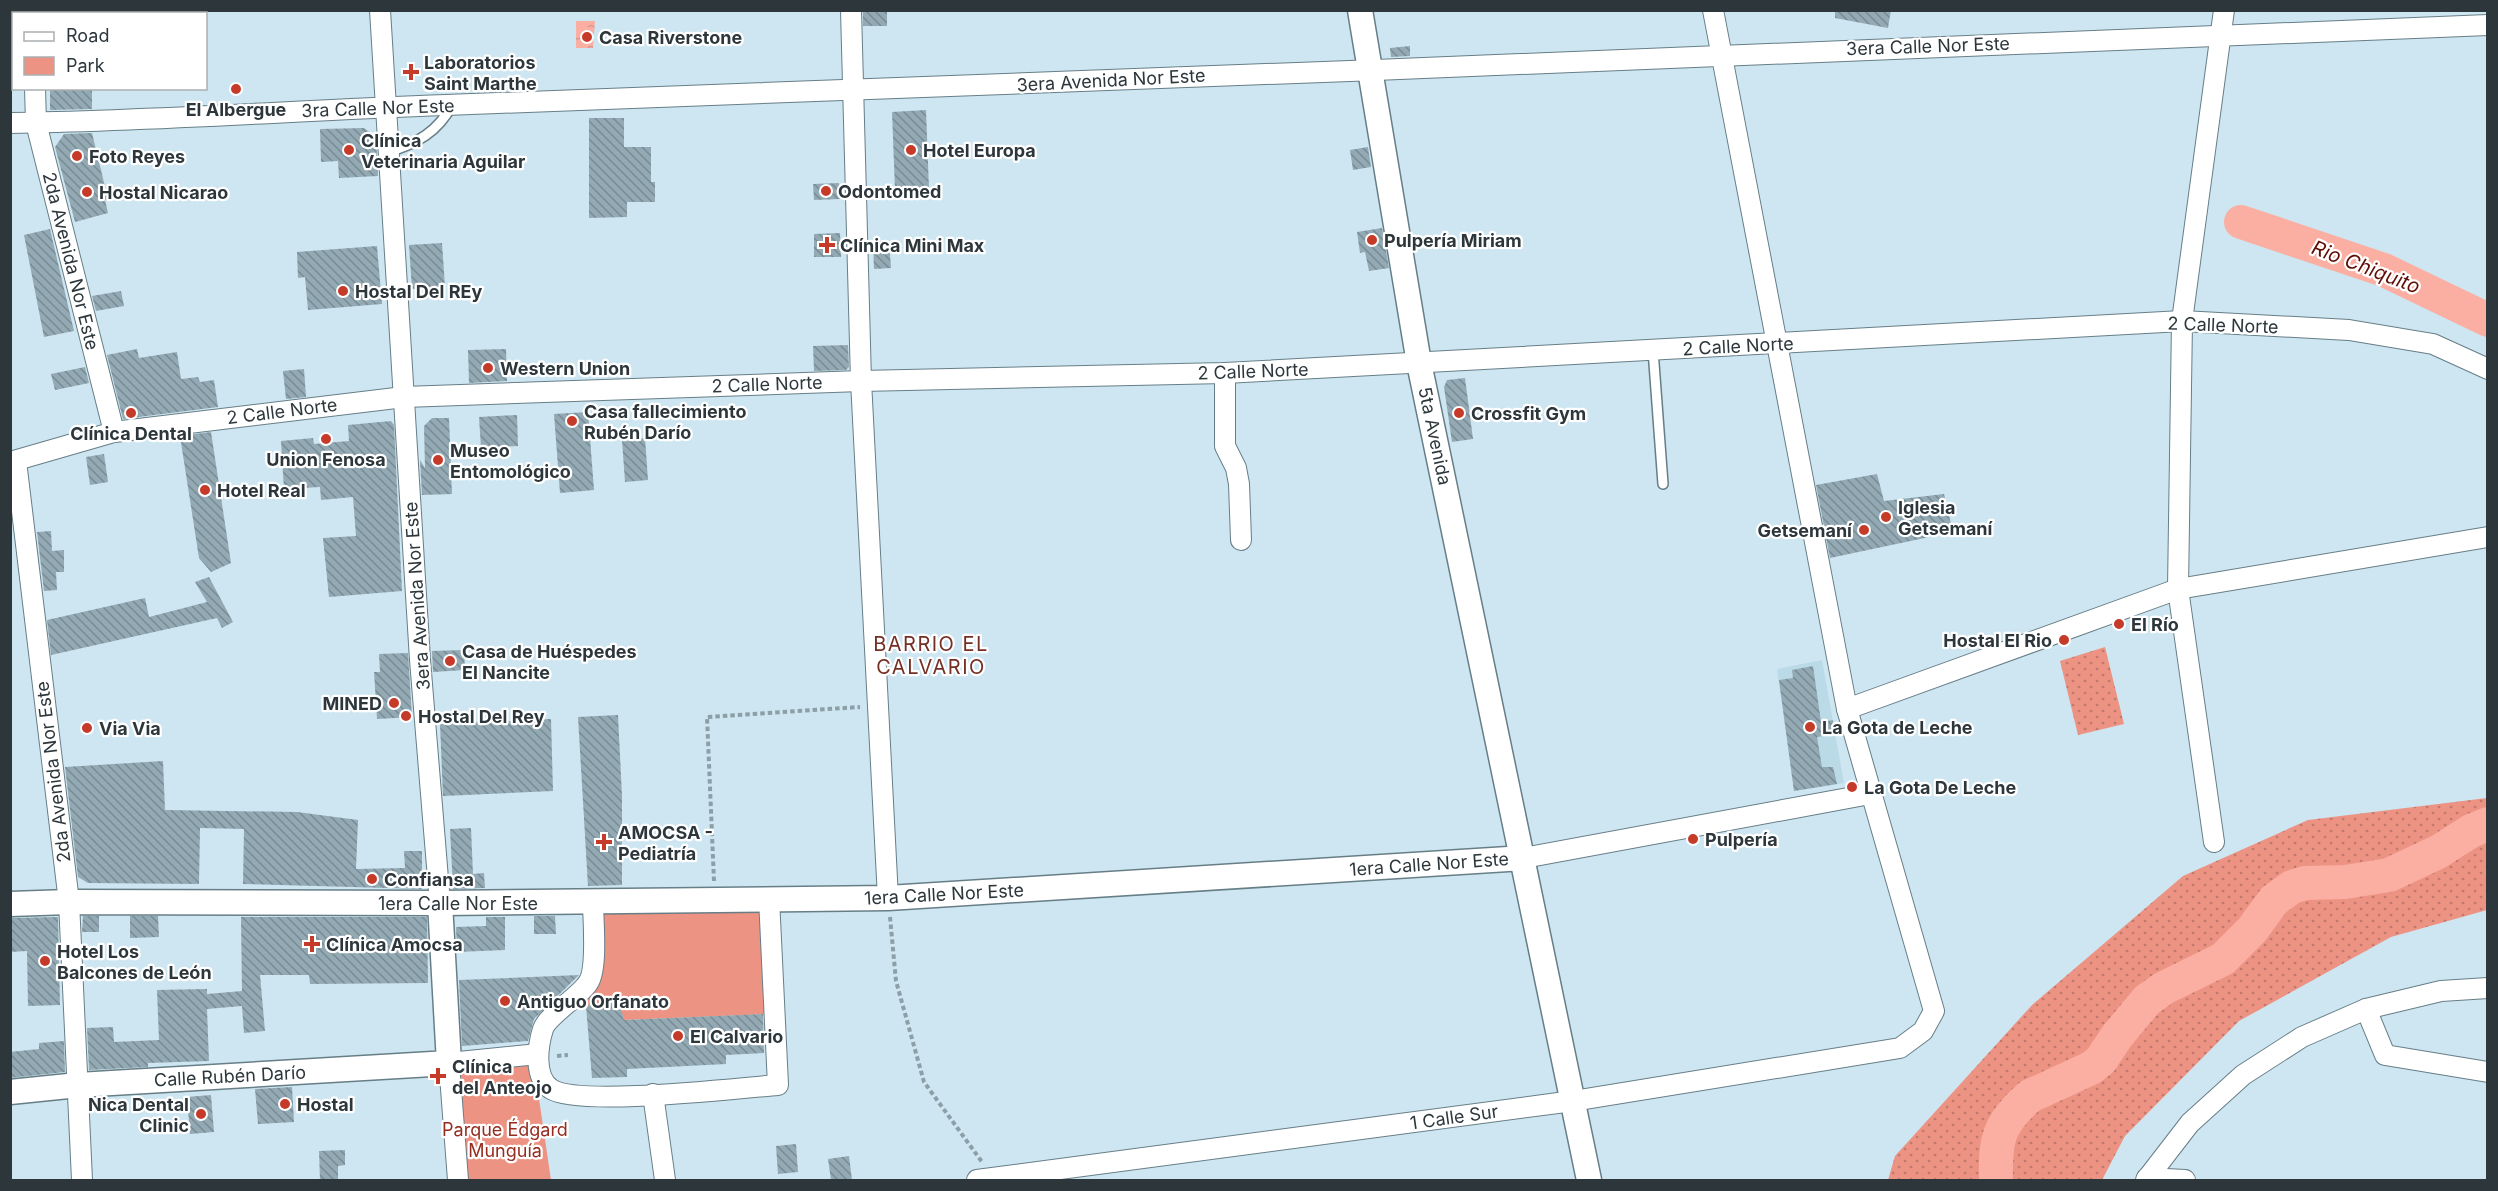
<svg xmlns="http://www.w3.org/2000/svg" width="2498" height="1191" font-family="Inter,sans-serif">
<style>
.built{fill:#b9dae6}
.grass{fill:url(#grass-dots)}
.park{fill:#ed9383}
.water{fill:url(#water-ripples)}
.lines{fill:none;stroke-linecap:round;stroke-linejoin:round}
.river{stroke:#fbafa2;stroke-width:34}
.building{fill:url(#building-back-hatch)}
.service-casing{stroke:#677e87;stroke-width:12}
.minor-casing{stroke:#677e87;stroke-width:22}
.tertiary-casing{stroke:#677e87;stroke-width:27}
.path{stroke:#8c9fa7;stroke-width:4;stroke-dasharray:4.5 3;stroke-linecap:butt}
.service{stroke:#fff;stroke-width:9}
.minor{stroke:#fff;stroke-width:20}
.tertiary{stroke:#fff;stroke-width:24}
.poi-dot{fill:#c63a29;stroke:#fff;stroke-width:2}
.labels{text-anchor:middle;dominant-baseline:central;stroke-width:4.5;stroke-linejoin:round;paint-order:stroke}
.poi-label{font-size:18px;font-weight:bold;fill:#2d373b;stroke:#fff;text-anchor:start}
.street-label{font-size:18px;fill:#2d373b;stroke:#fff}
.park-label{font-size:18px;fill:#962c1f;stroke:#fff}
.water-label{font-size:20px;font-style:italic;fill:#5f0e06;stroke:#fff}
.neighbourhood-label{font-size:20px;letter-spacing:1.5px;fill:#752f25;stroke:#fff}
</style>
<defs>
<pattern id="grass-dots" width="8" height="8" patternUnits="userSpaceOnUse" patternTransform="scale(1.5)"><rect width="8" height="8" fill="#ed9383"/><path d="M2 2h.1M6 6h.1" fill="none" stroke="#c0796c" stroke-width="1.8" stroke-linecap="round"/></pattern>
<pattern id="water-ripples" width="26" height="14" patternUnits="userSpaceOnUse" patternTransform="scale(1.5)"><rect width="26" height="14" fill="#fbafa2"/><path d="M2 4q2-2 4 0t4 0M15 11q2-2 4 0t4 0" fill="none" stroke="#d7978c"/></pattern>
<pattern id="building-back-hatch" width="6" height="6" patternUnits="userSpaceOnUse" patternTransform="scale(1.5)"><rect width="6" height="6" fill="#93aab4"/><path d="M-1 5l2 2M0 0l6 6M5-1l2 2" fill="none" stroke="#788b94"/></pattern>
</defs>
<rect width="100%" height="100%" fill="#cee6f1"/>
<!-- built -->
<polygon class="built" points="1822,660 1844,783 1794,791 1777,669"/>
<!-- grass -->
<g class="grass">
<polygon points="2105,647 2124,724 2078,735 2060,661"/>
<polygon points="2487,798 2487,910 2391,937 2239,1021 2125,1136 2102,1180 1888,1180 1895,1156 2032,1005 2183,876 2308,820"/>
</g>
<!-- park -->
<g class="park">
<polygon points="763,908 767,1014 624,1020 618,1001 587,1006 602,910"/>
<polygon points="534,1065 551,1180 468,1180 458,1076 463,1072"/>
</g>
<!-- water -->
<polygon class="water" points="576,21 595,21 593,48 576,48"/>
<g class="lines">
<!-- river -->
<g class="river">
<polyline points="2241,222 2384,270 2488,320"/>
<path d="M1996,1180C1995,1139 1998,1124 2030,1096L2091,1068L2101,1060L2117,1036L2147,1000L2164,988L2223,959L2252,930L2274,900L2292,887L2305,883L2345,882L2389,875L2438,852L2471,831L2488,824"/>
</g>
</g>
<!-- building -->
<g class="building">
<rect x="863" y="10" width="24" height="16"/>
<polygon points="1835,10 1891,10 1888,28 1835,18"/>
<polygon points="1410,46 1410,56 1391,57 1390,48"/>
<polygon points="50,88 92,88 92,109 50,110"/>
<polygon points="926,110 929,189 895,190 892,112"/>
<polygon points="589,118 624,118 624,147 651,147 651,182 655,182 655,202 627,202 627,217 589,218"/>
<polygon points="364,128 376,137 378,176 339,178 338,161 321,162 320,129"/>
<polygon points="92,133 108,199 105,200 108,213 75,222 55,147 64,134"/>
<polygon points="1368,147 1371,167 1353,170 1350,150"/>
<polygon points="839,183 840,199 814,200 813,184"/>
<polygon points="1382,228 1389,268 1369,271 1365,252 1360,253 1357,232"/>
<polygon points="50,229 74,331 44,337 24,235"/>
<polygon points="840,233 841,257 814,257 814,234"/>
<polygon points="873,241 889,241 891,268 874,269"/>
<polygon points="442,243 445,287 412,289 409,245"/>
<polygon points="377,246 382,304 308,310 305,277 298,278 297,252"/>
<polygon points="121,291 124,306 96,311 92,296"/>
<polygon points="848,345 849,367 846,370 814,371 813,346"/>
<polygon points="137,349 139,358 177,352 181,379 198,377 200,382 214,380 218,407 123,419 107,355"/>
<polygon points="506,349 507,381 469,383 468,350"/>
<polygon points="85,367 89,383 55,390 51,374"/>
<polygon points="304,369 306,397 286,399 283,371"/>
<polygon points="1465,378 1473,439 1452,442 1444,387 1447,380"/>
<polygon points="588,412 594,490 560,493 554,414"/>
<polygon points="517,415 518,446 481,448 479,417"/>
<polygon points="432,418 449,418 452,494 422,495 420,460 425,468 424,426"/>
<polygon points="391,421 394,425 402,591 329,597 323,538 356,536 353,497 321,500 320,487 284,489 281,441 313,438 314,444 349,441 348,425"/>
<polygon points="211,432 231,563 211,572 199,558 180,436"/>
<polygon points="645,438 648,480 625,482 622,440"/>
<polygon points="104,454 108,482 90,485 86,457"/>
<polygon points="1877,474 1884,501 1944,494 1953,532 1830,558 1816,485"/>
<polygon points="51,531 52,551 64,550 64,572 56,572 57,590 44,591 37,532"/>
<polygon points="209,577 233,622 222,628 217,618 51,655 47,620 145,598 149,617 207,602 195,582"/>
<polygon points="464,650 465,670 433,672 432,651"/>
<polygon points="408,653 412,717 377,719 374,672 380,672 379,654"/>
<polygon points="1813,666 1821,722 1833,720 1835,734 1817,737 1822,767 1833,767 1837,784 1794,791 1779,680 1793,678 1792,670"/>
<polygon points="618,715 622,796 622,885 588,886 578,717"/>
<polygon points="551,719 553,791 443,796 440,724"/>
<polygon points="163,761 165,810 297,812 358,820 356,869 405,868 404,851 422,851 422,889 243,884 244,829 200,828 199,884 88,883 78,877 65,767"/>
<polygon points="471,828 473,874 484,873 485,888 453,889 450,829"/>
<polygon points="83,916 99,916 99,932 82,932"/>
<polygon points="130,916 158,916 159,937 130,938"/>
<polygon points="534,916 555,916 556,934 534,934"/>
<polygon points="58,917 60,1005 28,1006 27,951 10,952 10,918"/>
<polygon points="241,917 427,917 428,983 310,984 309,975 260,975 265,1031 244,1033 242,1006 207,1009 209,1061 148,1063 148,1067 89,1070 87,1028 113,1027 114,1042 159,1040 157,990 207,989 207,994 242,991"/>
<polygon points="486,917 505,917 505,950 457,952 456,927 486,926"/>
<polygon points="579,975 534,1019 528,1041 462,1046 459,980"/>
<polygon points="619,1001 624,1020 763,1014 764,1053 726,1055 726,1064 627,1069 627,1077 592,1078 586,1006"/>
<polygon points="64,1041 65,1072 10,1078 10,1052 39,1049 39,1043"/>
<polygon points="292,1087 294,1122 258,1124 255,1089"/>
<polygon points="211,1095 214,1132 190,1134 187,1097"/>
<polygon points="796,1144 798,1172 778,1174 776,1146"/>
<polygon points="345,1150 345,1165 338,1166 338,1180 320,1180 319,1151"/>
<polygon points="849,1156 852,1180 831,1180 828,1159"/>
</g>
<g class="lines">
<!-- service casing -->
<g class="service-casing">
<g id="service">
<path d="M388,152C416,144 438,132 452,105"/>
<polyline points="1653,350 1663,484"/>
</g>
</g>
<!-- minor casing -->
<g class="minor-casing">
<g id="minor">
<polyline points="35,10 35,14"/>
<polyline points="380,10 420,660 440,903"/>
<polyline points="851,10 861,381 888,898"/>
<polyline points="35,88 36,123 114,432"/>
<path d="M10,123C156,121 301,110 446,105C1127,83 1807,50 2488,25"/>
<polyline points="1225,373 1225,446 1236,468 1239,484 1241,540"/>
<polyline points="16,461 69,902 82,1180"/>
<polyline points="10,462 114,432 404,397 861,381 1225,373 2182,321 2349,330 2433,344 2488,369"/>
<polyline points="1847,709 2178,589 2488,537"/>
<polyline points="2214,842 2178,589 2182,321 2224,10"/>
<polyline points="1524,858 1870,794"/>
<path d="M593,902C593,920 598,969 588,983C579,997 547,1016 543,1029C538,1045 533,1077 551,1089C580,1107 737,1088 778,1085L769,898"/>
<polyline points="2366,1009 2385,1055 2488,1072"/>
<polyline points="653,1094 665,1180"/>
<polyline points="2147,1178 2185,1180"/>
<polyline points="458,1180 449,1063 538,1054"/>
<polyline points="977,1180 1573,1101 1900,1048 1923,1031 1934,1011 1847,709 1713,10"/>
<polyline points="2146,1180 2190,1123 2243,1075 2302,1037 2366,1009 2441,991 2488,988"/>
</g>
</g>
<!-- tertiary casing -->
<g class="tertiary-casing">
<g id="tertiary">
<polyline points="1360,10 1419,363 1589,1180"/>
<polyline points="10,904 69,902 440,903 888,898 1524,858"/>
<polyline points="10,1092 78,1085 449,1063 440,903"/>
</g>
</g>
<!-- path -->
<g class="path">
<polyline points="714,881 707,717 860,707"/>
<polyline points="890,917 896,981 924,1082 982,1162"/>
<polyline points="557,1056 568,1055"/>
</g>
<!-- service -->
<use href="#service" class="service"/>
<!-- minor -->
<use href="#minor" class="minor"/>
<!-- tertiary -->
<use href="#tertiary" class="tertiary"/>
</g>
<!-- markers -->
<g class="poi-dot">
<circle cx="587" cy="37" r="6"/>
<path d="M408 63h6v6h6v6h-6v6h-6v-6h-6v-6h6z"/>
<circle cx="236" cy="89" r="6"/>
<circle cx="349" cy="150" r="6"/>
<circle cx="911" cy="150" r="6"/>
<circle cx="77" cy="156" r="6"/>
<circle cx="826" cy="191" r="6"/>
<circle cx="87" cy="192" r="6"/>
<circle cx="1372" cy="240" r="6"/>
<path d="M824 236h6v6h6v6h-6v6h-6v-6h-6v-6h6z"/>
<circle cx="343" cy="291" r="6"/>
<circle cx="488" cy="368" r="6"/>
<circle cx="131" cy="413" r="6"/>
<circle cx="1459" cy="413" r="6"/>
<circle cx="572" cy="421" r="6"/>
<circle cx="326" cy="439" r="6"/>
<circle cx="438" cy="460" r="6"/>
<circle cx="205" cy="490" r="6"/>
<circle cx="1886" cy="517" r="6"/>
<circle cx="1864" cy="530" r="6"/>
<circle cx="2119" cy="624" r="6"/>
<circle cx="2064" cy="640" r="6"/>
<circle cx="450" cy="661" r="6"/>
<circle cx="394" cy="703" r="6"/>
<circle cx="406" cy="716" r="6"/>
<circle cx="1810" cy="727" r="6"/>
<circle cx="87" cy="728" r="6"/>
<circle cx="1852" cy="787" r="6"/>
<circle cx="1693" cy="839" r="6"/>
<path d="M601 833h6v6h6v6h-6v6h-6v-6h-6v-6h6z"/>
<circle cx="372" cy="879" r="6"/>
<path d="M309 935h6v6h6v6h-6v6h-6v-6h-6v-6h6z"/>
<circle cx="45" cy="961" r="6"/>
<circle cx="505" cy="1001" r="6"/>
<circle cx="678" cy="1036" r="6"/>
<path d="M435 1067h6v6h6v6h-6v6h-6v-6h-6v-6h6z"/>
<circle cx="285" cy="1104" r="6"/>
<circle cx="201" cy="1114" r="6"/>
</g>
<g class="labels">
<!-- poi labels -->
<g class="poi-label">
<text x="599" y="37">Casa Riverstone</text>
<text x="424" y="62">Laboratorios<tspan x="424" dy="21">Saint Marthe</tspan></text>
<text x="236" y="109" text-anchor="middle">El Albergue</text>
<text x="361" y="140">Clínica<tspan x="361" dy="21">Veterinaria Aguilar</tspan></text>
<text x="923" y="150">Hotel Europa</text>
<text x="89" y="156">Foto Reyes</text>
<text x="838" y="191">Odontomed</text>
<text x="99" y="192">Hostal Nicarao</text>
<text x="1384" y="240">Pulpería Miriam</text>
<text x="840" y="245">Clínica Mini Max</text>
<text x="355" y="291">Hostal Del REy</text>
<text x="500" y="368">Western Union</text>
<text x="584" y="411">Casa fallecimiento<tspan x="584" dy="21">Rubén Darío</tspan></text>
<text x="1471" y="413">Crossfit Gym</text>
<text x="131" y="433" text-anchor="middle">Clínica Dental</text>
<text x="450" y="450">Museo<tspan x="450" dy="21">Entomológico</tspan></text>
<text x="326" y="459" text-anchor="middle">Union Fenosa</text>
<text x="217" y="490">Hotel Real</text>
<text x="1898" y="507">Iglesia<tspan x="1898" dy="21">Getsemaní</tspan></text>
<text x="1852" y="530" text-anchor="end">Getsemaní</text>
<text x="2131" y="624">El Río</text>
<text x="2052" y="640" text-anchor="end">Hostal El Rio</text>
<text x="462" y="651">Casa de Huéspedes<tspan x="462" dy="21">El Nancite</tspan></text>
<text x="382" y="703" text-anchor="end">MINED</text>
<text x="418" y="716">Hostal Del Rey</text>
<text x="1822" y="727">La Gota de Leche</text>
<text x="99" y="728">Via Via</text>
<text x="1864" y="787">La Gota De Leche</text>
<text x="618" y="832">AMOCSA -<tspan x="618" dy="21">Pediatría</tspan></text>
<text x="1705" y="839">Pulpería</text>
<text x="384" y="879">Confiansa</text>
<text x="326" y="944">Clínica Amocsa</text>
<text x="57" y="951">Hotel Los<tspan x="57" dy="21">Balcones de León</tspan></text>
<text x="517" y="1001">Antiguo Orfanato</text>
<text x="690" y="1036">El Calvario</text>
<text x="452" y="1066">Clínica<tspan x="452" dy="21">del Anteojo</tspan></text>
<text x="189" y="1104" text-anchor="end">Nica Dental<tspan x="189" dy="21">Clinic</tspan></text>
<text x="297" y="1104">Hostal</text>
</g>
<!-- street labels -->
<g class="street-label">
<text transform="translate(1928 46) rotate(-2)">3era Calle Nor Este</text>
<text transform="translate(1111 80) rotate(-3)">3era Avenida Nor Este</text>
<text transform="translate(378 108) rotate(-2)">3ra Calle Nor Este</text>
<text transform="translate(71 261) rotate(76)">2da Avenida Nor Este</text>
<text transform="translate(2223 325) rotate(2)">2 Calle Norte</text>
<text transform="translate(1738 346) rotate(-3)">2 Calle Norte</text>
<text transform="translate(1253 371) rotate(-2)">2 Calle Norte</text>
<text transform="translate(767 384) rotate(-2)">2 Calle Norte</text>
<text transform="translate(282 411) rotate(-7)">2 Calle Norte</text>
<text transform="translate(1435 436) rotate(78)">5ta Avenida</text>
<text transform="translate(417 596) rotate(-94)">3era Avenida Nor Este</text>
<text transform="translate(53 772) rotate(-97)">2da Avenida Nor Este</text>
<text transform="translate(1429 864) rotate(-4)">1era Calle Nor Este</text>
<text transform="translate(944 894) rotate(-3)">1era Calle Nor Este</text>
<text x="458" y="903">1era Calle Nor Este</text>
<text transform="translate(230 1076) rotate(-3)">Calle Rubén Darío</text>
<text transform="translate(1454 1117) rotate(-8)">1 Calle Sur</text>
</g>
<!-- park labels -->
<g class="park-label">
<text x="505" y="1129">Parque Édgard<tspan x="505" dy="21">Munguía</tspan></text>
</g>
<!-- water labels -->
<g class="water-label">
<text transform="translate(2366 267) rotate(21)">Rio Chiquito</text>
</g>
<!-- neighbourhood labels -->
<g class="neighbourhood-label">
<text x="931" y="644">BARRIO EL<tspan x="931" dy="23">CALVARIO</tspan></text>
</g>
</g>
<!-- border -->
<rect width="2498" height="1191" fill="none" stroke="#2d373b" stroke-width="24"/>
<!-- legend -->
<rect x="12" y="12" width="195" height="78" fill="#ffffff" stroke="#abafb1" stroke-width="1.5"/>
<rect x="24" y="32" width="30" height="9" fill="#ffffff" stroke="#abafb1" stroke-width="1.5"/>
<text x="66" y="42" font-size="18" fill="#2d373b">Road</text>
<rect x="24" y="57" width="30" height="18" fill="#ed9383" stroke="#abafb1" stroke-width="1.5"/>
<text x="66" y="72" font-size="18" fill="#2d373b">Park</text>
</svg>
